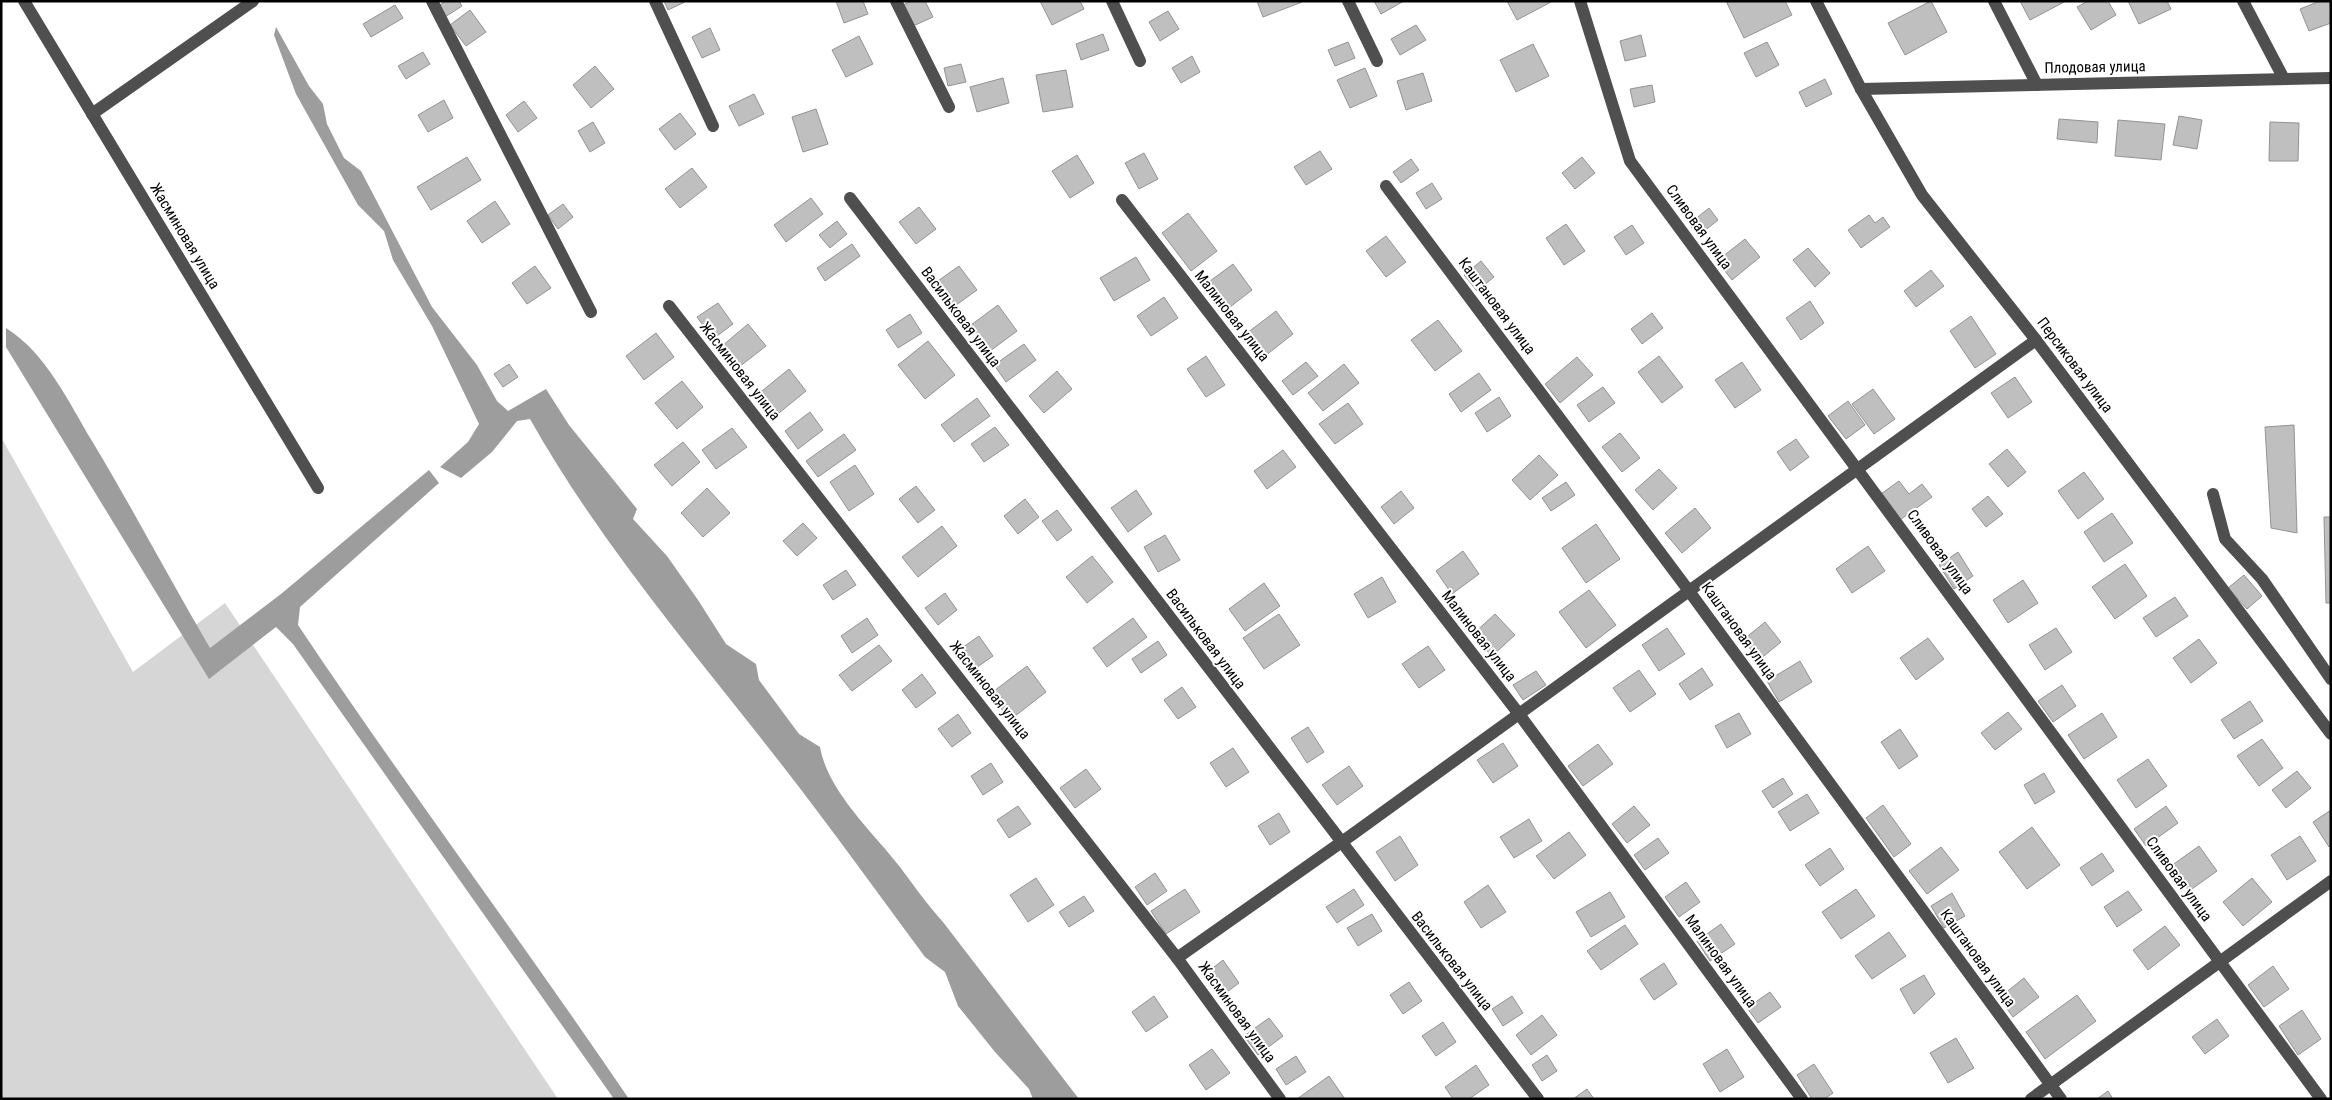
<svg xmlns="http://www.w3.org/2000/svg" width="2332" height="1100" font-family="'Roboto Condensed',sans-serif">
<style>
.green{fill:#d6d6d6}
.water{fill:#9d9d9d}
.building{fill:#bfbfbf;stroke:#939393}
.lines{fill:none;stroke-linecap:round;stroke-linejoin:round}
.minor{stroke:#4f4f4f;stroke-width:12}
.labels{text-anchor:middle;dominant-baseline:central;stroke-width:4;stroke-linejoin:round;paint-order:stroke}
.street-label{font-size:15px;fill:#000;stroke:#fff}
</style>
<rect width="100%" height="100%" fill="#fff"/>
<!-- green -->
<polygon class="green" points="1,437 133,672 225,603 558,1099 1,1099"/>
<!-- water -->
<g class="water">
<path d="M276,27L309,86L323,104L327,124L344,158L361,171L432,307L477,365L497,401L508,411L546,389L569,425L637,509L633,519L667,556L698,600L726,644L756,664L759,680L799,734L820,747C828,792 873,832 900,867C914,886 927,904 943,922L1079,1099H1033L1029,1089L995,1052L958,1006L945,972L925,957C874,888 824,818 771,751C687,644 597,538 530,419L517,421L492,452L461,478L440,467L468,442L479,424L432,326L393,260L384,231L358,205L296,94L274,35Z"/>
<path d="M6,328C46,353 68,401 92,441C133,509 170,580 210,648L281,594L429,470L439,483L300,607L298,625C405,785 521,940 629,1099H614L293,644L276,627L209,679L6,347Z"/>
</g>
<!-- building -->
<g class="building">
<polygon points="446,1 459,1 462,6 445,17 438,6"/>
<polygon points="664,1 687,1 668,10"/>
<polygon points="836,1 863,1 868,14 844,23"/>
<polygon points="912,1 925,1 933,17 913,26 903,5"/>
<polygon points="1040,1 1080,1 1084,9 1052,25"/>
<polygon points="1257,1 1301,1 1302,2 1263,17"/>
<polygon points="1374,1 1404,1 1381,14"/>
<polygon points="1507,1 1550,1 1551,2 1517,20"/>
<polygon points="1726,1 1785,1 1792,15 1744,38"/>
<polygon points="1931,1 1947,32 1905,55 1888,23"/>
<polygon points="2020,1 2066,1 2030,20"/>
<polygon points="2088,1 2108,1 2116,15 2091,30 2077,7"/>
<polygon points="2128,1 2167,1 2171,9 2139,24"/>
<polygon points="2320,1 2330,1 2331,23 2309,31 2300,9"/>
<polygon points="395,5 403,18 371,37 363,24"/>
<polygon points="470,10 486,32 466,46 450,25"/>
<polygon points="1168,11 1179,29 1160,41 1149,22"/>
<polygon points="1416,25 1426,40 1400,55 1391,39"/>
<polygon points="710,28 720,50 702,58 692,37"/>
<polygon points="1103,34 1109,50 1081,60 1076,44"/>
<polygon points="1641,35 1646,56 1625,61 1620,41"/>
<polygon points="859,36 873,64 846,77 832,50"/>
<polygon points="1348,42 1355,58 1335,66 1328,50"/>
<polygon points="1767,42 1779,65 1756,77 1744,53"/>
<polygon points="1533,44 1549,76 1516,92 1500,60"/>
<polygon points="423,52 430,64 406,79 398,66"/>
<polygon points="1192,56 1200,72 1181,83 1172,68"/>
<polygon points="961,64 966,82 948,86 944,68"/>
<polygon points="595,66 614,89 591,108 573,85"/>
<polygon points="1365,68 1377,96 1350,108 1337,80"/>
<polygon points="1066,70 1073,107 1043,112 1036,75"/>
<polygon points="1423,73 1432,101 1406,110 1397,81"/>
<polygon points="1003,78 1009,103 977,112 970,87"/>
<polygon points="1825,79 1832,94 1806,107 1799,92"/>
<polygon points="1652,85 1655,102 1634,107 1630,89"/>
<polygon points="754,94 764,114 739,126 729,106"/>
<polygon points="444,100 453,118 428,132 418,115"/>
<polygon points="524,101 537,118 518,132 506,115"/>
<polygon points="816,109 828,144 803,152 792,117"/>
<polygon points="680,113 696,134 675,150 659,129"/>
<polygon points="2179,116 2202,120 2197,149 2173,145"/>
<polygon points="2059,119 2098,122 2097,143 2057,139"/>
<polygon points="2118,120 2165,124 2161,160 2115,156"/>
<polygon points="593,122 605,143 590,152 578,131"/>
<polygon points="2270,122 2299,123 2298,161 2269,161"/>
<polygon points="1320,151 1332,169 1306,185 1294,167"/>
<polygon points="1144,153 1158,179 1139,189 1125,163"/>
<polygon points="1077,155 1094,183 1070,198 1052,171"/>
<polygon points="467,157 481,180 431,210 417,187"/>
<polygon points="1582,157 1595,173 1575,189 1562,173"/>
<polygon points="1411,159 1419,170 1401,183 1393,172"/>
<polygon points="692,168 707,187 680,208 665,189"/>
<polygon points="1432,183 1442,199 1426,209 1416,193"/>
<polygon points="811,198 823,214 786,242 774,225"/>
<polygon points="495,201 510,224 482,243 467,221"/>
<polygon points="563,204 573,217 558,229 548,215"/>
<polygon points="919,207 936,229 916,244 899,222"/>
<polygon points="1709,208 1718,220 1698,236 1689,224"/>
<polygon points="1188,213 1217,251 1191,271 1162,233"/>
<polygon points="1869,215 1875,223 1883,217 1890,227 1861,248 1848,230"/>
<polygon points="837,221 847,234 830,248 819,235"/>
<polygon points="1566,224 1585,251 1564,265 1546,238"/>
<polygon points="1632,225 1644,243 1626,255 1614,237"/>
<polygon points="1386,236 1406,262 1386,277 1366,251"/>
<polygon points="1745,239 1760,257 1732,280 1717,261"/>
<polygon points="852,244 860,256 825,281 817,268"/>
<polygon points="1808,248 1830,273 1815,287 1793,260"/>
<polygon points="1136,257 1150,280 1114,301 1100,278"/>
<polygon points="1481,261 1494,277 1477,291 1464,275"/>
<polygon points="1233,264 1252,290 1230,307 1210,281"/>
<polygon points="535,266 551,288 527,304 512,283"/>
<polygon points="959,266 977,290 952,308 935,283"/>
<polygon points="1931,270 1944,286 1916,307 1904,291"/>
<polygon points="1164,297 1178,318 1151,336 1137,316"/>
<polygon points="1810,301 1824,323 1801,340 1786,318"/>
<polygon points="718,303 733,324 713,339 697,317"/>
<polygon points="998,305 1017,331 990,351 971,325"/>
<polygon points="1276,311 1293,334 1265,356 1247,333"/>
<polygon points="1652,313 1663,328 1642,344 1631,329"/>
<polygon points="910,314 922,333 898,348 886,330"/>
<polygon points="1971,316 1996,354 1975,368 1950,331"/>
<polygon points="1438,320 1462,351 1435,371 1411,340"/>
<polygon points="748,324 766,346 739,367 722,346"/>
<polygon points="656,333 674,357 644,380 626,356"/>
<polygon points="928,341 955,375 925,399 898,365"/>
<polygon points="1024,344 1036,360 1006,382 994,365"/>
<polygon points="1206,356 1225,385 1206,397 1187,369"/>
<polygon points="1659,356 1683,387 1662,403 1638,372"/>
<polygon points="1577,357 1593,375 1560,403 1545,384"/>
<polygon points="1306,362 1318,376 1293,395 1282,381"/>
<polygon points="1742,362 1761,390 1735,408 1715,380"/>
<polygon points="509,364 518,377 503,387 494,374"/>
<polygon points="1344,364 1359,383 1323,411 1308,393"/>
<polygon points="789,369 806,391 774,417 757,395"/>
<polygon points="1057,371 1072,389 1044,413 1029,396"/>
<polygon points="1479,373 1491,390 1461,412 1449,394"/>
<polygon points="2015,377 2032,402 2008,418 1991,393"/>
<polygon points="682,381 703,407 677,429 655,403"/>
<polygon points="1603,387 1615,403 1589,422 1577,405"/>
<polygon points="1873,389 1895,419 1874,434 1852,404"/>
<polygon points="1499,397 1511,416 1487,432 1475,413"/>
<polygon points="977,398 990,416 954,442 941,425"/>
<polygon points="1848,401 1865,425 1846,439 1828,416"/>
<polygon points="1348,403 1363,424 1335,444 1319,424"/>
<polygon points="810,412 823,430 798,449 785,431"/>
<polygon points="2294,425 2297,533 2271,528 2265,427"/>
<polygon points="995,427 1009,445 984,462 971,444"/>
<polygon points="732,428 747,447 716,469 702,450"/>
<polygon points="1620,433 1640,458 1622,472 1602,447"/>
<polygon points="844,434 856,450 818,477 806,461"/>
<polygon points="1796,439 1809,457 1790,471 1777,452"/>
<polygon points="683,442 700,462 672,486 654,465"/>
<polygon points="2007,449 2026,472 2008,487 1989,464"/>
<polygon points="1283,450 1296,467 1267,489 1254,471"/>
<polygon points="1539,455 1558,475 1530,500 1512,480"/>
<polygon points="855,465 874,494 849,511 830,482"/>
<polygon points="1659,469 1677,488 1653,510 1635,490"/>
<polygon points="2084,472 2104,499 2078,519 2058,491"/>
<polygon points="1899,481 1909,494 1922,484 1932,497 1897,522 1878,496"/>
<polygon points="1566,482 1575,495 1551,511 1542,498"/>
<polygon points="916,486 935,510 918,523 899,499"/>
<polygon points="707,488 730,513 703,537 681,513"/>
<polygon points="1136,490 1152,514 1128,532 1111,508"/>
<polygon points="1401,491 1414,508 1394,524 1381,507"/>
<polygon points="1988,496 2003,514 1986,527 1972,509"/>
<polygon points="1025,499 1039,517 1018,534 1004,516"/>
<polygon points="1695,508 1711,528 1682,553 1665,533"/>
<polygon points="1057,510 1072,530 1057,541 1042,521"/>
<polygon points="2112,513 2133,543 2104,562 2084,532"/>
<polygon points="2324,517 2331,517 2331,603 2326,603"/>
<polygon points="803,523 817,538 797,556 783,541"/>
<polygon points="1596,524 1620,559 1586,583 1562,548"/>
<polygon points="942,526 957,546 918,577 902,557"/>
<polygon points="1165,535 1180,560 1158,572 1144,547"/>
<polygon points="1868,546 1885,571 1852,593 1836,569"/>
<polygon points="1463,551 1479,574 1452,594 1436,571"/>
<polygon points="1958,552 1973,576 1954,589 1939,565"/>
<polygon points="1092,556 1113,582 1087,603 1066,577"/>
<polygon points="2125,564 2147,596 2115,619 2092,587"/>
<polygon points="846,570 856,585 833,600 823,585"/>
<polygon points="2244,575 2262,596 2247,609 2228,588"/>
<polygon points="1382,577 1396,602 1368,618 1354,594"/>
<polygon points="2023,580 2038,603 2008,623 1993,600"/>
<polygon points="1264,583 1280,606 1245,631 1229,609"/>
<polygon points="1589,590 1616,625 1586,648 1559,612"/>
<polygon points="945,593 957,610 938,625 925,608"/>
<polygon points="2175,597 2188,616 2156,637 2143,618"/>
<polygon points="1279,614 1300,645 1264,669 1243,638"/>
<polygon points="1495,614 1515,635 1492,656 1472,635"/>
<polygon points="867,618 878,635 852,653 841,636"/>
<polygon points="1133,618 1147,637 1107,667 1093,648"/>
<polygon points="1765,622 1781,642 1759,660 1743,640"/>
<polygon points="1667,628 1685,654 1659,671 1642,645"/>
<polygon points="2056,628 2072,652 2045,670 2029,645"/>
<polygon points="979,636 993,656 973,670 959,650"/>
<polygon points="1928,638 1944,659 1916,680 1900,658"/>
<polygon points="2199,639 2217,663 2191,683 2173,658"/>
<polygon points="1158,641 1167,655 1141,673 1132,659"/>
<polygon points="879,645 892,661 852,691 839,675"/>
<polygon points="1428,646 1445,670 1419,688 1402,664"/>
<polygon points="1800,661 1812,682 1779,702 1767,681"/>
<polygon points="1027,666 1046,692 1010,720 990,694"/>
<polygon points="1702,668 1713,685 1690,700 1679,684"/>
<polygon points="1639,670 1656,694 1630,712 1613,688"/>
<polygon points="1536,671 1546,685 1523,700 1513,685"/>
<polygon points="922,674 936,693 916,708 902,690"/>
<polygon points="2062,685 2076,706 2053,722 2038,701"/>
<polygon points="1182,687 1196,707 1178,719 1164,700"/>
<polygon points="2250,701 2263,721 2234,739 2221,720"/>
<polygon points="2008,712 2022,729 1995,750 1981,733"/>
<polygon points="1739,713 1751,734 1727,748 1715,726"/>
<polygon points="2102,713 2117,737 2084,759 2068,735"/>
<polygon points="958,714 971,733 952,747 938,729"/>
<polygon points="1308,727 1324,752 1307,763 1291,738"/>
<polygon points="1900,729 1918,756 1899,769 1881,742"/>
<polygon points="2262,739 2283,768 2259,786 2237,756"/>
<polygon points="1503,743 1518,766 1493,783 1477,760"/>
<polygon points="1598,744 1613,764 1583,786 1568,766"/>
<polygon points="1233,748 1249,772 1226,787 1210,763"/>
<polygon points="2148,759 2167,786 2136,808 2117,780"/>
<polygon points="991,763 1003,782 983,795 971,776"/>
<polygon points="1349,766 1363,786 1337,805 1322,785"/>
<polygon points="1086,769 1101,789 1075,808 1060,788"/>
<polygon points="2297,771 2311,788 2286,808 2272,790"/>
<polygon points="2044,773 2055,792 2035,804 2024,785"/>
<polygon points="1783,778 1793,794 1773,808 1762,791"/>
<polygon points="1807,794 1819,813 1790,831 1778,812"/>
<polygon points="1883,805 1911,844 1894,857 1866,818"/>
<polygon points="1018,806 1031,824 1009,838 997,820"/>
<polygon points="1634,806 1650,825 1627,843 1612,824"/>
<polygon points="2166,806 2178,823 2146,846 2134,829"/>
<polygon points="2331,810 2331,845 2329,847 2313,822"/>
<polygon points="1279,813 1290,832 1270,845 1258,826"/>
<polygon points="1529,819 1542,841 1514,858 1500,837"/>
<polygon points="2032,827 2060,865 2027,889 1999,852"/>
<polygon points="1569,832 1586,855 1554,879 1536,856"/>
<polygon points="1400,836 1418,865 1395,881 1376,852"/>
<polygon points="2300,836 2316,861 2287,880 2271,855"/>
<polygon points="1658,838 1669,853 1645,870 1634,855"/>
<polygon points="2199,846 2217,871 2189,891 2171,866"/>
<polygon points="1941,847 1959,870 1927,894 1909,871"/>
<polygon points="1830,848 1844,869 1820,886 1805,865"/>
<polygon points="2102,853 2114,871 2092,886 2080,868"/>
<polygon points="1155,873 1167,891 1147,905 1135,887"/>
<polygon points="1036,878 1054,905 1028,922 1010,895"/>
<polygon points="2252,878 2272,902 2243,926 2223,902"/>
<polygon points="1686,882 1700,902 1679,917 1665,897"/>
<polygon points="1488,885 1506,912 1481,928 1464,902"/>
<polygon points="1185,889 1200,912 1166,934 1151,911"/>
<polygon points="1354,889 1364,905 1337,923 1326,907"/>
<polygon points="1856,889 1875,916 1841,939 1822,912"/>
<polygon points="2128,891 2142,910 2117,927 2104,907"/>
<polygon points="1610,892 1625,917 1591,937 1576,912"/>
<polygon points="1952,893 1965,916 1944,928 1931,906"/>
<polygon points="1084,896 1094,911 1069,927 1059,912"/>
<polygon points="1372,914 1382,931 1358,946 1347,928"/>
<polygon points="1721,924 1735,944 1710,961 1697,941"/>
<polygon points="1625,925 1638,944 1601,970 1587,951"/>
<polygon points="2165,926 2180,945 2148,970 2133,950"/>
<polygon points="1889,932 1906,956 1872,979 1855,956"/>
<polygon points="1223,960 1239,983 1220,997 1204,975"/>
<polygon points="1664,963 1677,984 1654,1000 1640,979"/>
<polygon points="2273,966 2289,989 2264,1007 2248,985"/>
<polygon points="1924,975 1935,994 1914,1014 1900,989"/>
<polygon points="2024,978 2039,997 2013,1017 1999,998"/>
<polygon points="1409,982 1422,1001 1403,1014 1390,995"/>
<polygon points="1770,992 1781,1007 1758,1023 1747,1008"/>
<polygon points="2077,995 2096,1021 2045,1059 2026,1032"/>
<polygon points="1154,996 1168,1017 1146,1032 1132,1012"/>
<polygon points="1512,996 1523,1013 1503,1026 1492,1009"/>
<polygon points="2302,1010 2321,1039 2298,1055 2279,1026"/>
<polygon points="1542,1015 1557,1035 1531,1055 1516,1035"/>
<polygon points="1269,1018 1283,1036 1258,1055 1244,1036"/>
<polygon points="2217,1019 2229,1036 2205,1054 2192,1037"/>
<polygon points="1443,1022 1456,1042 1436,1056 1422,1036"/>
<polygon points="1956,1038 1974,1068 1948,1083 1930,1053"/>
<polygon points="1212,1049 1230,1073 1206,1090 1189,1065"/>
<polygon points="1727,1049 1744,1077 1720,1092 1703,1064"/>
<polygon points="1547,1055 1557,1071 1542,1081 1532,1065"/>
<polygon points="1296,1056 1306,1072 1286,1085 1276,1069"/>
<polygon points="1814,1064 1833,1093 1824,1099 1812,1099 1797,1075"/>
<polygon points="1476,1065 1489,1085 1469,1099 1453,1099 1445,1087"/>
<polygon points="1329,1076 1345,1099 1297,1099"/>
<polygon points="1587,1089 1594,1099 1573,1099"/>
<polygon points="2108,1091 2113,1099 2097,1099"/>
</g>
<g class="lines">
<!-- minor -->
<g class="minor">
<polyline points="24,1 318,488"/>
<polyline points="432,1 591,312"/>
<polyline points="655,1 713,126"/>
<polyline points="896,1 949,107"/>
<polyline points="1112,1 1140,61"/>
<polyline points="1348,1 1377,61"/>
<polyline points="1580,1 1630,161 2321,1099"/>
<polyline points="1816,1 1861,89 1922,195 2036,340 2331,734"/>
<polyline points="1994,1 2037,85"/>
<polyline points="2243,1 2284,79"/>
<polyline points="1861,89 2331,78"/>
<polyline points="92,114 253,1"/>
<polyline points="1386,186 1689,591 2061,1099"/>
<polyline points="850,198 1538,1099"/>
<polyline points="1122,200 1519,714 1802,1099"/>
<polyline points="669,306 1177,958 1280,1099"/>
<polyline points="2213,494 2225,539 2262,579 2331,679"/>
<polyline points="1177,958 1353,834 2036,340"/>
<polyline points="2031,1099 2331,881"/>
</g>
</g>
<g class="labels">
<!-- street labels -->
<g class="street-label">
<text transform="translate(2095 67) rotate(-1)">Плодовая улица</text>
<text transform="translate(1699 227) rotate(54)">Сливовая улица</text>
<text transform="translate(185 236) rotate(59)">Жасминовая улица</text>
<text transform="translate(1497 306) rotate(53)">Каштановая улица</text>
<text transform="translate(1232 316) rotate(52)">Малиновая улица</text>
<text transform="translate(961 317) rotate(53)">Васильковая улица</text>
<text transform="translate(2075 365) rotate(53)">Персиковая улица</text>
<text transform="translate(740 371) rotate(52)">Жасминовая улица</text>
<text transform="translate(1940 552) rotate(54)">Сливовая улица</text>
<text transform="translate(1739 631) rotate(54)">Каштановая улица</text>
<text transform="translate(1479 636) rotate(52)">Малиновая улица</text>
<text transform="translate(1206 639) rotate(53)">Васильковая улица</text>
<text transform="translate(990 690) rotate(52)">Жасминовая улица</text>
<text transform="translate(2179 879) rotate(54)">Сливовая улица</text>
<text transform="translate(1978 958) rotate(54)">Каштановая улица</text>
<text transform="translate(1452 961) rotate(52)">Васильковая улица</text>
<text transform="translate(1721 961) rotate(54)">Малиновая улица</text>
<text transform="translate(1237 1012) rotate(54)">Жасминовая улица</text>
</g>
</g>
<!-- border -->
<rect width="2332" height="1100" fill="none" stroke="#000000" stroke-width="5"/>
</svg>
